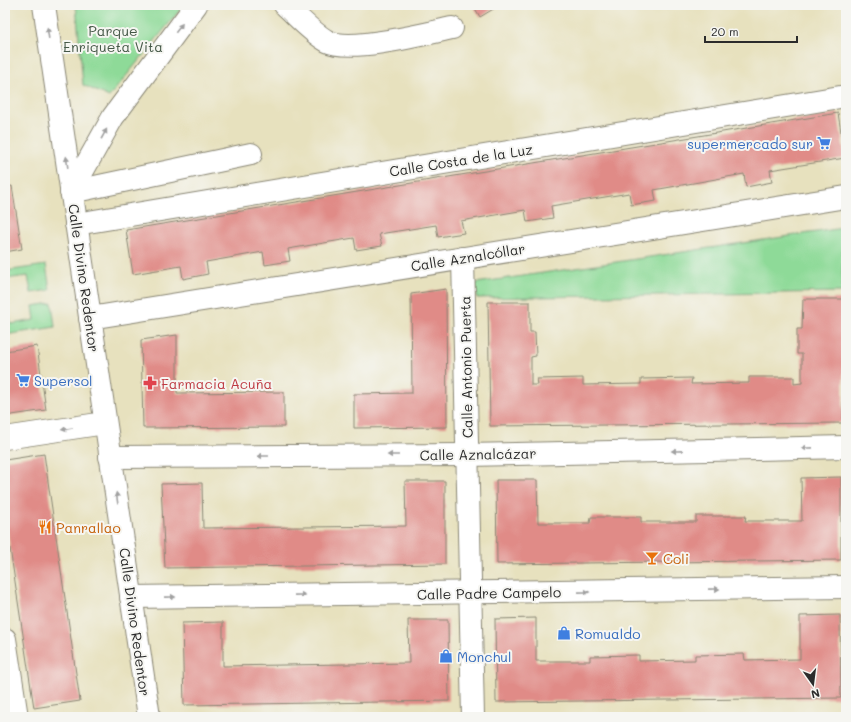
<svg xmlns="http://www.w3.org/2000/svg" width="851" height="722" font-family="Mali,sans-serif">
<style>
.green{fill:#8eda98;stroke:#5c8262}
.building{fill:#e08b87}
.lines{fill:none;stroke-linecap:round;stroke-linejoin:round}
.minor-casing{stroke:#898674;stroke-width:24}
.minor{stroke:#fff;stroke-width:22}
.oneway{fill:#a0a0a0}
.labels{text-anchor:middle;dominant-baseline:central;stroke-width:4;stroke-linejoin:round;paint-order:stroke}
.park-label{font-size:14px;fill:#445746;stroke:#f6f6f2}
.shop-label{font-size:14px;fill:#366cbe;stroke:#f6f6f2;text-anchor:start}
.street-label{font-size:14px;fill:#2b2b2b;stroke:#f6f6f2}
.health-label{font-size:14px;fill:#be3a42;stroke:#f6f6f2;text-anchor:start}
.food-label{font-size:14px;fill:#c56008;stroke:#f6f6f2;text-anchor:start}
</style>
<rect width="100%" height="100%" fill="#f6f6f2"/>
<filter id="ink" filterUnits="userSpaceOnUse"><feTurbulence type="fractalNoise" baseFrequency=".025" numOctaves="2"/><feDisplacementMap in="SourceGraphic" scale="8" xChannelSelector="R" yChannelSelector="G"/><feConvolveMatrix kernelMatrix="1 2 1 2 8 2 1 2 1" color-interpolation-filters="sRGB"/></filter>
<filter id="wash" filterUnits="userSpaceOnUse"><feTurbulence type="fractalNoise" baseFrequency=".012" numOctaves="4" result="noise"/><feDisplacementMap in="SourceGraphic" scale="16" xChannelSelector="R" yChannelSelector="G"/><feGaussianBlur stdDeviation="0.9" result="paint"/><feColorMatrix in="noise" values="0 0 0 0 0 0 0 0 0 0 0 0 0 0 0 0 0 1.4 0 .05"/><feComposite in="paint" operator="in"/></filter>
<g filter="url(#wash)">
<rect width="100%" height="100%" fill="#e7e1be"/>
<!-- green -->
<g class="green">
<polygon points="76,5 184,5 109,97 83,85"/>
<polygon points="843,228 842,292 477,298 476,283"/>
<polygon points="46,265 50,290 31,293 28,276 5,279 5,271"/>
<polygon points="52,303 55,327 5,335 5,310 8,309 11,324 35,320 33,306"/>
</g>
<g id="blocks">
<!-- building -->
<g class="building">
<polygon points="473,5 500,5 480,17"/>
<polygon points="838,113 845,158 770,170 772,182 746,187 744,174 654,190 656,201 631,205 629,193 551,206 553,218 527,222 525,210 461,221 464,233 438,237 436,225 379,234 382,246 356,250 354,238 288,249 290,261 265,265 263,252 206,262 208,274 183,279 181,266 133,274 126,230"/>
<polygon points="12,186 22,249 5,252 5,187"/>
<polygon points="446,289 447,427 354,428 354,394 412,393 411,294"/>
<polygon points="803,299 844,299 843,423 490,426 488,302 530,302 530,332 535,332 536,356 531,357 531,385 538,385 537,379 583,378 583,385 641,384 641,379 692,378 691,384 749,383 749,377 794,377 794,384 802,383 802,354 797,354 797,329 802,329"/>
<polygon points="177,335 177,393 284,392 284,427 143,428 141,340"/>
<polygon points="37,346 46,410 5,416 5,351"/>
<polygon points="44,454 80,701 34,708 5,515 5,460"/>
<polygon points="841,477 841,560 497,564 496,480 537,480 538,523 590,523 591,517 641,517 641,522 696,522 696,516 746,516 745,521 802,521 801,478"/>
<polygon points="405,481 445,481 445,564 165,568 161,484 202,483 203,528 406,526"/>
<polygon points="840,615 841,698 496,702 495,619 536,618 536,661 590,661 590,656 639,655 639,661 695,660 695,655 744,654 745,660 800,659 800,616"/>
<polygon points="408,620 448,620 449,701 184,705 182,623 223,622 223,666 409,663"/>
</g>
</g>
</g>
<g filter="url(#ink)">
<use href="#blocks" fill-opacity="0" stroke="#898674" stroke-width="1"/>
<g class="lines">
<!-- minor casing -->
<g class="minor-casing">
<g id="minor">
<polyline points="44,5 149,717"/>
<path d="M285,5C298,17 311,32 327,41C350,53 425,34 452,28"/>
<polyline points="71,192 113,117 196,5"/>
<polyline points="71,192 251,154"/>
<polyline points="76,224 846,96"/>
<polyline points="463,258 473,717"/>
<polyline points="90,318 846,197"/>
<polyline points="5,438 105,423"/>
<polyline points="110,457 468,455 846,447"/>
<polyline points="131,597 846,587"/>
<polyline points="5,639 17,717"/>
</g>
</g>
<!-- minor -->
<use href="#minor" class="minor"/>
</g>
<!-- one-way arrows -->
<defs><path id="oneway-solid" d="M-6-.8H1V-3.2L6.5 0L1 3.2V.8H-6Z"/></defs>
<g class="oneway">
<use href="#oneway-solid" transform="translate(179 28) rotate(-53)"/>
<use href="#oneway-solid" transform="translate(48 33) rotate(-98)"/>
<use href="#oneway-solid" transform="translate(104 134) rotate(-61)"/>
<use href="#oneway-solid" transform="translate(67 162) rotate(-98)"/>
<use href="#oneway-solid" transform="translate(67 429) rotate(171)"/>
<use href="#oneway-solid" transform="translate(807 448) rotate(179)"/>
<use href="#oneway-solid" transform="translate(677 451) rotate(179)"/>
<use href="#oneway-solid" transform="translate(393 455) rotate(180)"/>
<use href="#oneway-solid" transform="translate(263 456) rotate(180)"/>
<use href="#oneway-solid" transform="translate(117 498) rotate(-98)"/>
<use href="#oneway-solid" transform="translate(714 589) rotate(-1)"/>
<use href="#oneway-solid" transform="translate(584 592) rotate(-1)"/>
<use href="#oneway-solid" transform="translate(300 595) rotate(-1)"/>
<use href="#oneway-solid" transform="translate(170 597) rotate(-1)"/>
</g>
</g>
<!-- icons -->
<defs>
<g id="supermarket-bare" transform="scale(1.08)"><path d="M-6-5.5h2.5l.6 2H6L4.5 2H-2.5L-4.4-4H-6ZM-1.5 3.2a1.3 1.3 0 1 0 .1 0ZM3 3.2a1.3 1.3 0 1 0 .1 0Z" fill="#3f7fe0" stroke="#f6f6f2" stroke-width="2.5" paint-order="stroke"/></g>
<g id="pharmacy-bare" transform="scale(1.08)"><path d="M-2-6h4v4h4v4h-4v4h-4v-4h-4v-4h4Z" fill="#e0444e" stroke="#f6f6f2" stroke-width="2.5" paint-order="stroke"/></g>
<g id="restaurant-bare" transform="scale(1.08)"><path d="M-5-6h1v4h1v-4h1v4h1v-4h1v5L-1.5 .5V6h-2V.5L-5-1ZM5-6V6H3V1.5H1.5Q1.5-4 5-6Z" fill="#e8710a" stroke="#f6f6f2" stroke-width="2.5" paint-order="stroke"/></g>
<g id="bar-bare" transform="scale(1.08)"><path d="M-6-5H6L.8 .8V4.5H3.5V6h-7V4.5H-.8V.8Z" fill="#e8710a" stroke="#f6f6f2" stroke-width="2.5" paint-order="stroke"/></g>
<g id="shop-bare" transform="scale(1.08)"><path d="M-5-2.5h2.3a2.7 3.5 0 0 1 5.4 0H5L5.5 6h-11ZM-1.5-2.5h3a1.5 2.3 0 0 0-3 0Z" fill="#3f7fe0" stroke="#f6f6f2" stroke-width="2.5" paint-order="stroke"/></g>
</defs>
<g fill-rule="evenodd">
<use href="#supermarket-bare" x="824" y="143"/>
<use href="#supermarket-bare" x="23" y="380"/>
<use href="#pharmacy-bare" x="150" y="383"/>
<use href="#restaurant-bare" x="45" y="527"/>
<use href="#bar-bare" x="652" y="558"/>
<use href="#shop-bare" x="564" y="633"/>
<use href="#shop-bare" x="446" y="656"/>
</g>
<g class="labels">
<!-- park labels -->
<g class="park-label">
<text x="113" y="30">Parque<tspan x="113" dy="16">Enriqueta Vita</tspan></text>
</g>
<!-- shop labels -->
<g class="shop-label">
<text x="813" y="143" text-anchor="end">supermercado sur</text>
<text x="34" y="380">Supersol</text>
<text x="575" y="633">Romualdo</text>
<text x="457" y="656">Monchul</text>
</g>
<!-- street labels -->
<g class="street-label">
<text transform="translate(461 160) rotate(-9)">Calle Costa de la Luz</text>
<text transform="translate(468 257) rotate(-9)">Calle Aznalcóllar</text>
<text transform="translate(84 278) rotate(82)">Calle Divino Redentor</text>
<text transform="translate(466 367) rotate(-91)">Calle Antonio Puerta</text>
<text transform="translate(478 454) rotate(-1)">Calle Aznalcázar</text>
<text transform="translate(489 593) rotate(-1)">Calle Padre Campelo</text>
<text transform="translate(135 622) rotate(82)">Calle Divino Redentor</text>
</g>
<!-- health labels -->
<g class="health-label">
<text x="161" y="383">Farmacia Acuña</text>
</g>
<!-- food labels -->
<g class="food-label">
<text x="56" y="527">Panrallao</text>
<text x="663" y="558">Coli</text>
</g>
</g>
<!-- margin -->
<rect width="851" height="722" fill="none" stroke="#f6f6f2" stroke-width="20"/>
<!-- north arrow -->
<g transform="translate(813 684) rotate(166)" stroke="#f6f6f2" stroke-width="3" paint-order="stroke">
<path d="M0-3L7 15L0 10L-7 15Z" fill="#2b2b2b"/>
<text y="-6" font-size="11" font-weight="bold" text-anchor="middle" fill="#2b2b2b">N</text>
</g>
<!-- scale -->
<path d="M705 36v6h92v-6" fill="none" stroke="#2b2b2b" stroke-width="2"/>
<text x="711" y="36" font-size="12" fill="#2b2b2b" stroke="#f6f6f2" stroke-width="3" paint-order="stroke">20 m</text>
</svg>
